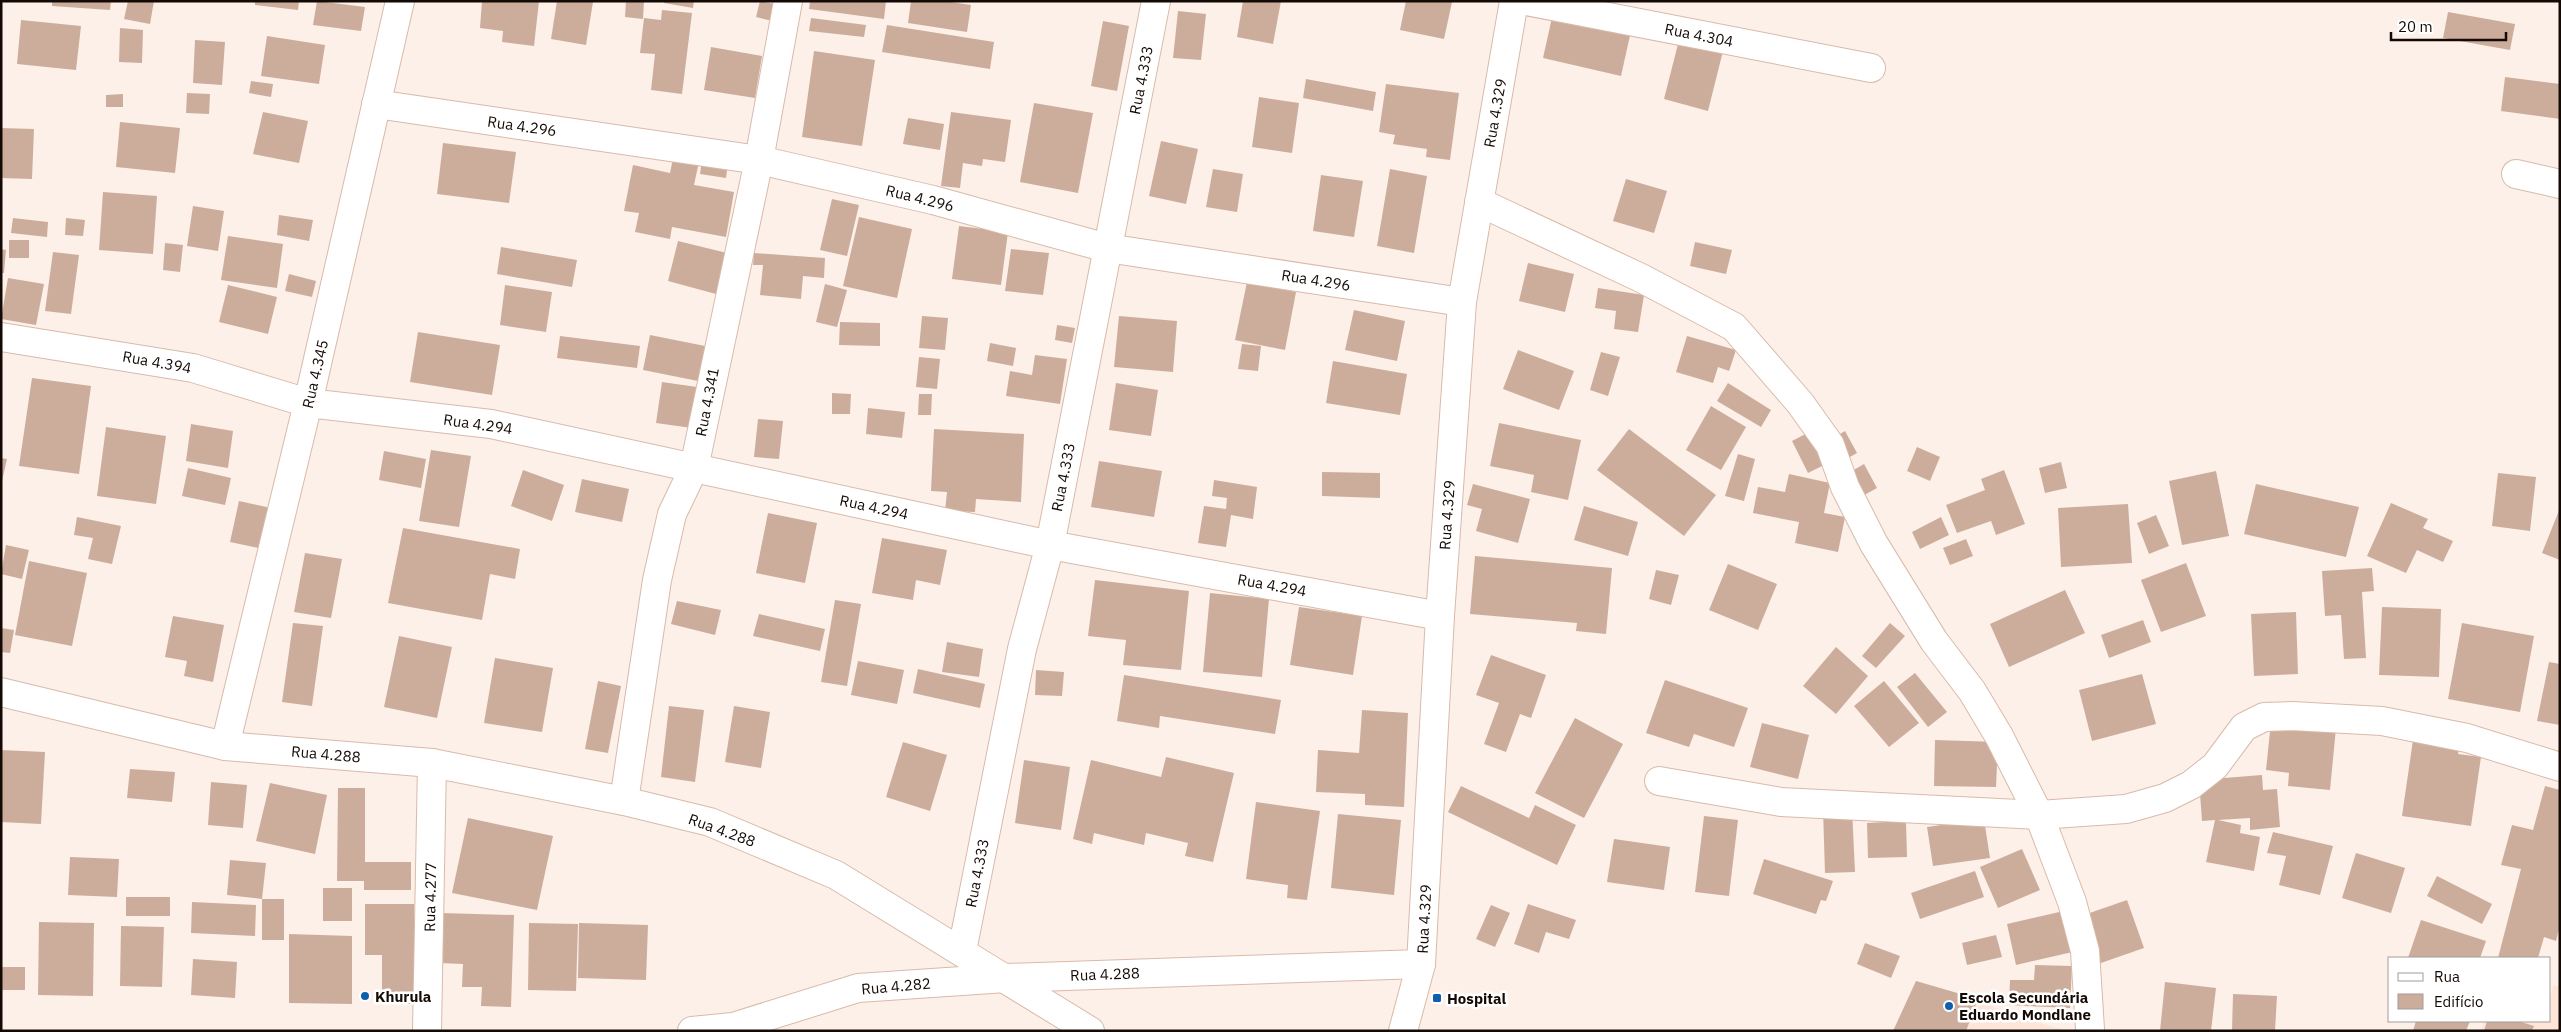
<svg xmlns="http://www.w3.org/2000/svg" width="2561" height="1032" font-family="'IBM Plex Sans',sans-serif">
<style>
.built{fill:#fde5d8}
.building{fill:#ccad9c}
.lines{fill:none;stroke-linecap:round;stroke-linejoin:round}
.minor-casing{stroke:#d9baa9;stroke-width:30}
.tertiary-casing{stroke:#d9baa9;stroke-width:30}
.minor{stroke:#fff;stroke-width:28}
.tertiary{stroke:#fff;stroke-width:28}
.poi-dot{fill:#0e5fad;stroke:#fff;stroke-width:2}
.labels{text-anchor:middle;dominant-baseline:central;stroke-width:5;stroke-linejoin:round;paint-order:stroke}
.street-label{font-size:15px;fill:#140a05;stroke:#fff}
.poi-label{font-size:15px;font-weight:bold;fill:#140a05;stroke:#fff;text-anchor:start}
</style>
<rect width="100%" height="100%" fill="#fdf0e9"/>
<!-- built -->
<g class="built">
<polygon points="1916,981 2065,1031 1899,1031"/>
<polygon points="2553,985 2560,987 2560,1031 2481,1031 2484,1021 2550,1021 2550,999"/>
</g>
<!-- building -->
<g class="building">
<polygon points="52,1 111,1 110,10 52,6"/>
<polygon points="128,1 154,1 150,24 124,19"/>
<polygon points="255,1 299,1 298,10 255,5"/>
<polygon points="317,1 365,7 361,31 313,25"/>
<polygon points="482,1 539,1 534,46 502,42 503,31 480,28"/>
<polygon points="557,1 593,2 586,45 551,39"/>
<polygon points="626,1 644,1 643,19 625,17"/>
<polygon points="664,1 694,1 693,8 664,3"/>
<polygon points="760,1 785,6 780,23 756,17"/>
<polygon points="810,1 886,1 884,19 809,9"/>
<polygon points="911,1 944,1 971,5 967,32 908,23"/>
<polygon points="1243,1 1281,1 1273,44 1237,37"/>
<polygon points="1406,1 1452,2 1444,39 1400,30"/>
<polygon points="662,10 692,13 682,94 651,90 655,54 640,53 644,18 661,20"/>
<polygon points="1178,11 1206,14 1201,60 1173,58"/>
<polygon points="2448,12 2515,24 2510,50 2443,38"/>
<polygon points="1553,13 1631,31 1621,76 1543,58"/>
<polygon points="811,18 866,25 864,37 809,31"/>
<polygon points="21,20 81,26 76,70 17,64"/>
<polygon points="1103,21 1129,26 1117,91 1091,86"/>
<polygon points="887,25 994,42 990,69 882,52"/>
<polygon points="120,28 143,30 142,63 119,62"/>
<polygon points="267,36 325,45 319,84 261,76"/>
<polygon points="195,40 225,42 222,85 193,83"/>
<polygon points="1679,40 1723,51 1708,111 1664,99"/>
<polygon points="711,47 762,56 755,98 704,90"/>
<polygon points="814,51 875,60 862,146 802,137"/>
<polygon points="2505,77 2560,84 2560,119 2501,111"/>
<polygon points="1306,79 1376,92 1373,111 1303,98"/>
<polygon points="251,81 273,84 271,97 249,93"/>
<polygon points="1386,84 1459,93 1450,160 1426,157 1427,149 1393,144 1395,135 1379,132"/>
<polygon points="187,93 210,94 209,114 186,113"/>
<polygon points="123,94 123,107 106,107 106,95"/>
<polygon points="1259,97 1299,103 1292,153 1252,147"/>
<polygon points="1034,103 1093,113 1078,193 1020,182"/>
<polygon points="263,112 308,121 299,163 253,154"/>
<polygon points="951,112 1011,120 1005,162 983,159 982,166 963,163 960,188 941,186"/>
<polygon points="908,118 944,124 940,150 903,144"/>
<polygon points="120,122 180,128 175,173 116,167"/>
<polygon points="1,128 34,129 32,179 1,178"/>
<polygon points="1161,141 1198,149 1186,204 1149,196"/>
<polygon points="443,143 516,152 509,203 437,194"/>
<polygon points="674,153 700,157 694,185 734,192 726,237 672,227 670,239 635,232 639,213 624,211 633,165 670,173"/>
<polygon points="702,160 728,163 726,178 700,174"/>
<polygon points="1213,169 1243,174 1237,212 1206,207"/>
<polygon points="1390,169 1427,176 1414,253 1377,246"/>
<polygon points="1321,175 1363,181 1354,237 1313,231"/>
<polygon points="1626,179 1667,191 1654,233 1613,221"/>
<polygon points="103,192 157,196 153,254 99,250"/>
<polygon points="832,199 859,205 847,256 820,250"/>
<polygon points="193,206 224,211 218,251 187,246"/>
<polygon points="279,215 313,220 309,241 277,235"/>
<polygon points="859,217 912,229 897,298 843,286"/>
<polygon points="13,218 48,222 47,237 11,233"/>
<polygon points="66,218 85,220 83,236 65,235"/>
<polygon points="959,226 1008,232 1001,285 952,279"/>
<polygon points="228,236 283,244 277,288 221,280"/>
<rect x="9" y="240" width="20" height="18"/>
<polygon points="678,241 727,253 716,294 668,281"/>
<polygon points="1695,242 1732,250 1726,274 1690,266"/>
<polygon points="165,243 183,245 180,272 163,270"/>
<polygon points="501,247 577,260 572,287 497,274"/>
<polygon points="1,249 6,250 4,273 1,273"/>
<polygon points="1011,249 1049,253 1043,295 1005,291"/>
<polygon points="53,252 79,255 71,314 45,311"/>
<polygon points="754,253 825,258 824,278 803,276 801,299 760,295 763,265 753,265"/>
<polygon points="1528,263 1574,274 1565,312 1519,301"/>
<polygon points="289,274 316,281 312,297 285,291"/>
<polygon points="8,278 44,284 36,325 1,319"/>
<polygon points="1247,282 1296,292 1285,350 1235,340"/>
<polygon points="825,284 847,290 837,327 816,322"/>
<polygon points="228,285 277,297 268,334 219,322"/>
<polygon points="505,285 552,292 546,332 500,325"/>
<polygon points="1598,288 1644,295 1638,332 1614,329 1616,311 1595,308"/>
<polygon points="1354,310 1405,321 1397,361 1345,350"/>
<polygon points="922,316 948,318 945,350 919,348"/>
<polygon points="1119,316 1177,321 1173,372 1114,367"/>
<polygon points="840,322 880,323 880,346 839,345"/>
<polygon points="1057,325 1075,328 1072,343 1055,340"/>
<polygon points="418,332 500,345 492,395 410,382"/>
<polygon points="650,335 715,348 708,383 643,370"/>
<polygon points="560,336 640,346 637,368 557,358"/>
<polygon points="1687,336 1736,350 1729,371 1718,367 1713,383 1676,372"/>
<polygon points="990,343 1016,348 1013,366 987,361"/>
<polygon points="1242,344 1261,346 1258,371 1238,369"/>
<polygon points="1518,350 1574,371 1559,410 1503,389"/>
<polygon points="1601,352 1620,357 1608,396 1590,390"/>
<polygon points="1035,355 1067,359 1060,404 1006,396 1010,371 1032,375"/>
<polygon points="919,357 940,359 937,389 916,387"/>
<polygon points="1333,361 1407,374 1400,415 1326,403"/>
<polygon points="32,378 91,386 79,474 19,466"/>
<polygon points="662,382 704,388 699,429 656,423"/>
<polygon points="1116,383 1158,390 1151,436 1109,430"/>
<polygon points="1728,383 1771,410 1761,427 1717,401"/>
<polygon points="832,393 851,394 850,414 832,414"/>
<polygon points="919,394 932,394 931,415 918,415"/>
<polygon points="1711,406 1746,427 1721,470 1686,450"/>
<polygon points="868,408 905,412 902,438 866,434"/>
<polygon points="758,419 783,421 779,459 754,457"/>
<polygon points="1499,423 1581,440 1568,500 1531,492 1534,475 1490,466"/>
<polygon points="191,424 233,431 228,468 186,461"/>
<polygon points="106,427 166,436 156,504 97,496"/>
<polygon points="934,429 1024,434 1021,502 976,499 975,512 945,511 947,492 931,491"/>
<polygon points="1629,429 1716,495 1684,536 1597,470"/>
<polygon points="1815,429 1832,461 1808,473 1792,441"/>
<polygon points="1845,431 1857,453 1843,461 1830,440"/>
<polygon points="1917,447 1940,457 1930,481 1907,471"/>
<polygon points="431,450 471,456 459,527 419,521"/>
<polygon points="384,451 426,459 421,488 379,480"/>
<polygon points="1738,454 1755,459 1744,501 1725,496"/>
<polygon points="1,458 7,459 2,481 1,481"/>
<polygon points="1099,461 1162,471 1154,517 1091,507"/>
<polygon points="2061,462 2067,488 2045,493 2039,468"/>
<polygon points="1864,464 1877,488 1859,498 1847,474"/>
<polygon points="188,468 231,478 225,505 182,496"/>
<polygon points="523,470 564,485 552,521 511,506"/>
<polygon points="2004,470 2025,524 1996,535 1991,521 1957,533 1946,505 1985,490 1981,479"/>
<polygon points="2216,471 2229,536 2182,545 2169,481"/>
<polygon points="1322,472 1380,473 1380,498 1322,496"/>
<polygon points="2498,473 2536,477 2530,531 2492,526"/>
<polygon points="1789,474 1830,483 1824,513 1845,517 1838,552 1795,543 1799,522 1753,513 1758,487 1785,492"/>
<polygon points="582,479 629,489 622,522 575,512"/>
<polygon points="1214,480 1257,487 1253,519 1231,515 1226,547 1198,543 1204,506 1226,509 1227,498 1212,496"/>
<polygon points="1473,484 1530,499 1518,543 1476,531 1482,509 1467,505"/>
<polygon points="2256,484 2359,507 2346,557 2244,534"/>
<polygon points="239,501 271,508 263,549 230,542"/>
<polygon points="2391,503 2428,519 2423,528 2453,541 2443,562 2417,550 2406,573 2367,556"/>
<polygon points="2128,504 2132,563 2061,567 2058,508"/>
<polygon points="1584,506 1638,522 1628,556 1574,540"/>
<polygon points="2560,508 2560,560 2542,553"/>
<polygon points="768,513 817,523 805,583 756,573"/>
<polygon points="2156,515 2169,546 2149,554 2137,523"/>
<polygon points="77,517 121,526 112,564 88,559 93,538 74,535"/>
<polygon points="1941,517 1949,535 1920,549 1912,532"/>
<polygon points="403,528 520,549 515,579 490,574 482,620 388,603"/>
<polygon points="882,538 947,550 940,585 916,580 913,600 872,593"/>
<polygon points="1966,539 1973,556 1950,565 1943,548"/>
<polygon points="6,545 29,550 22,579 1,574"/>
<polygon points="305,553 342,559 331,618 294,612"/>
<polygon points="1475,556 1612,568 1606,634 1576,631 1577,623 1470,614"/>
<polygon points="29,561 87,573 72,646 15,635"/>
<polygon points="2186,563 2206,616 2161,632 2141,580"/>
<polygon points="1728,564 1777,584 1758,630 1709,610"/>
<polygon points="2372,568 2374,591 2362,592 2366,658 2344,659 2341,615 2325,616 2322,571"/>
<polygon points="1656,570 1679,575 1671,605 1649,599"/>
<polygon points="1095,580 1189,591 1181,670 1123,665 1126,640 1088,636"/>
<polygon points="2065,590 2085,633 2009,667 1990,624"/>
<polygon points="1210,593 1269,599 1262,677 1203,672"/>
<polygon points="835,600 861,604 847,686 821,682"/>
<polygon points="677,601 721,610 715,635 671,624"/>
<polygon points="1299,607 1362,616 1353,675 1290,665"/>
<polygon points="2382,607 2441,609 2439,677 2379,675"/>
<polygon points="2296,612 2298,674 2254,676 2251,614"/>
<polygon points="759,614 825,629 820,651 753,636"/>
<polygon points="173,616 224,625 213,682 184,676 187,661 165,657"/>
<polygon points="2143,620 2151,642 2109,658 2101,635"/>
<polygon points="293,623 323,626 312,706 282,702"/>
<polygon points="1890,623 1905,636 1876,668 1862,656"/>
<polygon points="2462,623 2534,636 2520,712 2448,699"/>
<polygon points="1,628 14,630 10,653 1,652"/>
<polygon points="399,636 452,647 437,718 384,707"/>
<polygon points="947,642 983,649 979,677 942,672"/>
<polygon points="1836,647 1868,676 1836,714 1803,686"/>
<polygon points="1491,655 1546,675 1531,718 1520,714 1506,752 1484,744 1499,703 1476,695"/>
<polygon points="495,658 553,668 542,732 484,723"/>
<polygon points="858,661 904,670 897,704 851,695"/>
<polygon points="2549,662 2560,664 2560,725 2537,721"/>
<polygon points="918,669 985,684 980,708 913,693"/>
<polygon points="1036,670 1064,672 1062,696 1035,695"/>
<polygon points="1915,673 1947,712 1928,727 1897,687"/>
<polygon points="2142,674 2156,724 2092,741 2079,690"/>
<polygon points="1124,675 1281,700 1275,734 1160,716 1159,728 1117,721"/>
<polygon points="1665,680 1748,708 1734,747 1694,734 1689,747 1646,733"/>
<polygon points="598,681 621,686 608,753 585,749"/>
<polygon points="1884,681 1919,723 1889,747 1854,706"/>
<polygon points="669,706 704,710 695,782 661,777"/>
<polygon points="734,706 770,712 761,768 725,762"/>
<polygon points="1362,710 1408,713 1404,807 1365,805 1365,794 1316,792 1318,750 1359,753"/>
<polygon points="1575,718 1623,744 1584,818 1535,793"/>
<polygon points="2271,722 2336,728 2330,790 2288,786 2289,773 2266,770"/>
<polygon points="1762,723 1809,735 1798,779 1750,767"/>
<polygon points="2414,733 2461,739 2458,754 2481,757 2471,826 2402,816"/>
<polygon points="1935,740 1998,742 1996,787 1934,786"/>
<polygon points="903,742 947,755 930,811 886,797"/>
<polygon points="1,750 45,752 41,824 1,822"/>
<polygon points="1166,757 1234,773 1213,862 1185,856 1188,843 1146,833 1144,845 1094,833 1092,844 1073,839 1091,760 1161,777"/>
<polygon points="1024,760 1070,767 1061,830 1015,823"/>
<polygon points="130,769 175,772 172,802 127,798"/>
<polygon points="2262,775 2263,790 2277,789 2280,827 2250,830 2250,818 2218,820 2241,825 2240,833 2260,837 2254,871 2206,862 2215,820 2202,821 2199,780"/>
<polygon points="211,782 247,785 243,828 208,825"/>
<polygon points="270,783 327,795 315,854 256,841"/>
<polygon points="1461,786 1529,818 1535,805 1576,825 1557,865 1448,812"/>
<polygon points="2545,786 2560,790 2560,925 2556,941 2544,937 2538,958 2498,958 2521,869 2501,865 2512,825 2533,830"/>
<polygon points="338,788 365,788 365,862 411,862 411,890 364,890 364,881 337,881"/>
<polygon points="1256,802 1320,811 1307,900 1287,898 1288,885 1246,879"/>
<polygon points="1852,809 1855,872 1825,873 1823,810"/>
<polygon points="1338,814 1401,820 1394,895 1331,888"/>
<polygon points="1704,816 1738,820 1729,896 1695,892"/>
<polygon points="468,818 553,836 537,910 452,893"/>
<polygon points="1984,819 1990,858 1933,866 1927,827"/>
<polygon points="1906,821 1907,857 1868,858 1867,823"/>
<polygon points="2273,832 2333,846 2320,895 2279,885 2286,856 2267,853"/>
<polygon points="1614,839 1670,847 1664,890 1607,882"/>
<polygon points="2022,849 2040,890 1998,908 1980,867"/>
<polygon points="2356,853 2405,868 2391,913 2342,898"/>
<polygon points="70,857 119,859 117,897 68,895"/>
<polygon points="1764,859 1833,881 1826,901 1821,900 1816,914 1753,894"/>
<polygon points="230,860 266,863 262,899 227,895"/>
<polygon points="1975,871 1984,897 1920,919 1911,893"/>
<polygon points="2437,876 2492,904 2482,924 2427,896"/>
<rect x="323" y="888" width="29" height="33"/>
<rect x="126" y="897" width="44" height="19"/>
<rect x="262" y="899" width="22" height="41"/>
<polygon points="2127,900 2144,948 2098,964 2081,916"/>
<polygon points="192,902 256,905 255,936 191,933"/>
<polygon points="365,904 414,904 414,1004 382,1004 382,955 365,955"/>
<polygon points="1528,904 1576,920 1569,939 1546,932 1539,953 1514,944"/>
<polygon points="1491,905 1510,913 1495,947 1476,939"/>
<polygon points="2068,910 2077,951 2016,965 2007,924"/>
<polygon points="441,913 514,915 511,1007 481,1006 482,987 462,987 463,964 439,963"/>
<polygon points="2421,920 2486,941 2480,958 2408,958"/>
<polygon points="39,922 94,923 93,996 38,995"/>
<polygon points="529,923 578,924 576,991 528,990"/>
<polygon points="579,923 648,925 646,980 578,978"/>
<polygon points="121,926 164,927 162,987 120,986"/>
<polygon points="289,934 352,936 352,1004 289,1003"/>
<polygon points="1996,935 2002,957 1967,965 1962,943"/>
<polygon points="1865,943 1900,956 1891,978 1857,964"/>
<polygon points="193,959 237,962 235,998 191,995"/>
<polygon points="2035,965 2072,966 2070,1008 2009,1005 2010,980 2034,980"/>
<rect x="1" y="967" width="24" height="23"/>
<polygon points="1916,981 1978,999 1966,1031 1893,1031"/>
<polygon points="2165,982 2216,988 2211,1031 2160,1031"/>
<polygon points="2233,994 2277,996 2275,1031 2232,1031"/>
<polygon points="2416,1021 2470,1021 2466,1031 2413,1031"/>
<polygon points="2487,1021 2518,1021 2534,1026 2532,1031 2484,1031"/>
</g>
<g class="lines">
<!-- minor casing -->
<g class="minor-casing">
<g id="minor">
<polyline points="1526,1 1871,68"/>
<polyline points="376,104 759,160 933,200 1107,248 1462,302"/>
<polyline points="2516,174 2560,184"/>
<polyline points="1479,202 1641,278 1734,327 1800,403 1830,445 1845,487 1874,544 1934,641 1972,691 1999,736 2039,815 2072,902 2085,951 2090,1029"/>
<polyline points="1,337 193,368 308,403 491,424 1050,545 1440,616"/>
<polyline points="225,746 308,403 400,1"/>
<polyline points="1659,781 1781,802 2039,815 2126,809 2165,798 2191,785 2215,766 2244,727 2264,717 2292,716 2382,721 2467,738 2560,767"/>
<polyline points="624,801 657,580 672,514 694,468 759,160 788,1"/>
<polyline points="962,951 1022,649 1050,545 1156,1"/>
<polyline points="427,1031 432,763"/>
<polyline points="692,1031 733,1027 858,988 1006,978 1421,964"/>
<polyline points="1403,1031 1421,964 1440,616 1462,302 1514,1"/>
</g>
</g>
<!-- tertiary casing -->
<g class="tertiary-casing">
<polyline id="tertiary" points="1,692 225,746 432,763 624,801 710,822 836,875 1090,1031"/>
</g>
<!-- minor -->
<use href="#minor" class="minor"/>
<!-- tertiary -->
<use href="#tertiary" class="tertiary"/>
</g>
<!-- markers -->
<g class="poi-dot">
<circle cx="365" cy="996" r="5"/>
<rect x="1432" y="993" width="10" height="10" rx="2.5"/>
<circle cx="1949" cy="1006" r="5"/>
</g>
<g class="labels">
<!-- street labels -->
<g class="street-label">
<text transform="translate(1699 35) rotate(11)">Rua 4.304</text>
<text transform="translate(1141 80) rotate(-79)">Rua 4.333</text>
<text transform="translate(1495 113) rotate(-80)">Rua 4.329</text>
<text transform="translate(522 126) rotate(8)">Rua 4.296</text>
<text transform="translate(920 198) rotate(14)">Rua 4.296</text>
<text transform="translate(1316 280) rotate(9)">Rua 4.296</text>
<text transform="translate(157 362) rotate(10)">Rua 4.394</text>
<text transform="translate(315 374) rotate(-77)">Rua 4.345</text>
<text transform="translate(707 402) rotate(-79)">Rua 4.341</text>
<text transform="translate(478 424) rotate(8)">Rua 4.294</text>
<text transform="translate(1063 477) rotate(-79)">Rua 4.333</text>
<text transform="translate(874 507) rotate(12)">Rua 4.294</text>
<text transform="translate(1447 515) rotate(-86)">Rua 4.329</text>
<text transform="translate(1272 585) rotate(10)">Rua 4.294</text>
<text transform="translate(326 754) rotate(5)">Rua 4.288</text>
<text transform="translate(722 830) rotate(20)">Rua 4.288</text>
<text transform="translate(977 873) rotate(-79)">Rua 4.333</text>
<text transform="translate(430 897) rotate(-89)">Rua 4.277</text>
<text transform="translate(1424 919) rotate(-87)">Rua 4.329</text>
<text transform="translate(1105 974) rotate(-2)">Rua 4.288</text>
<text transform="translate(896 986) rotate(-5)">Rua 4.282</text>
</g>
<!-- poi labels -->
<g class="poi-label">
<text x="375" y="996">Khurula</text>
<text x="1959" y="997">Escola Secundária<tspan x="1959" dy="17">Eduardo Mondlane</tspan></text>
<text x="1447" y="998">Hospital</text>
</g>
</g>
<!-- border -->
<rect width="2561" height="1032" fill="none" stroke="#140a05" stroke-width="5"/>
<!-- legend -->
<rect x="2388" y="957" width="162" height="65" fill="#ffffff" stroke="#a19d9b"/>
<rect x="2398" y="973" width="25" height="8" fill="#ffffff" stroke="#a19d9b"/>
<text x="2434" y="982" font-size="15" fill="#140a05">Rua</text>
<rect x="2398" y="994" width="25" height="15" fill="#ccad9c" stroke="#a19d9b"/>
<text x="2434" y="1007" font-size="15" fill="#140a05">Edifício</text>
<!-- scale -->
<path d="M2391 32v8h115v-8" fill="none" stroke="#140a05" stroke-width="2.5"/>
<text x="2398" y="32" font-size="15" fill="#140a05" stroke="#ffffff" stroke-width="4" paint-order="stroke">20 m</text>
</svg>
